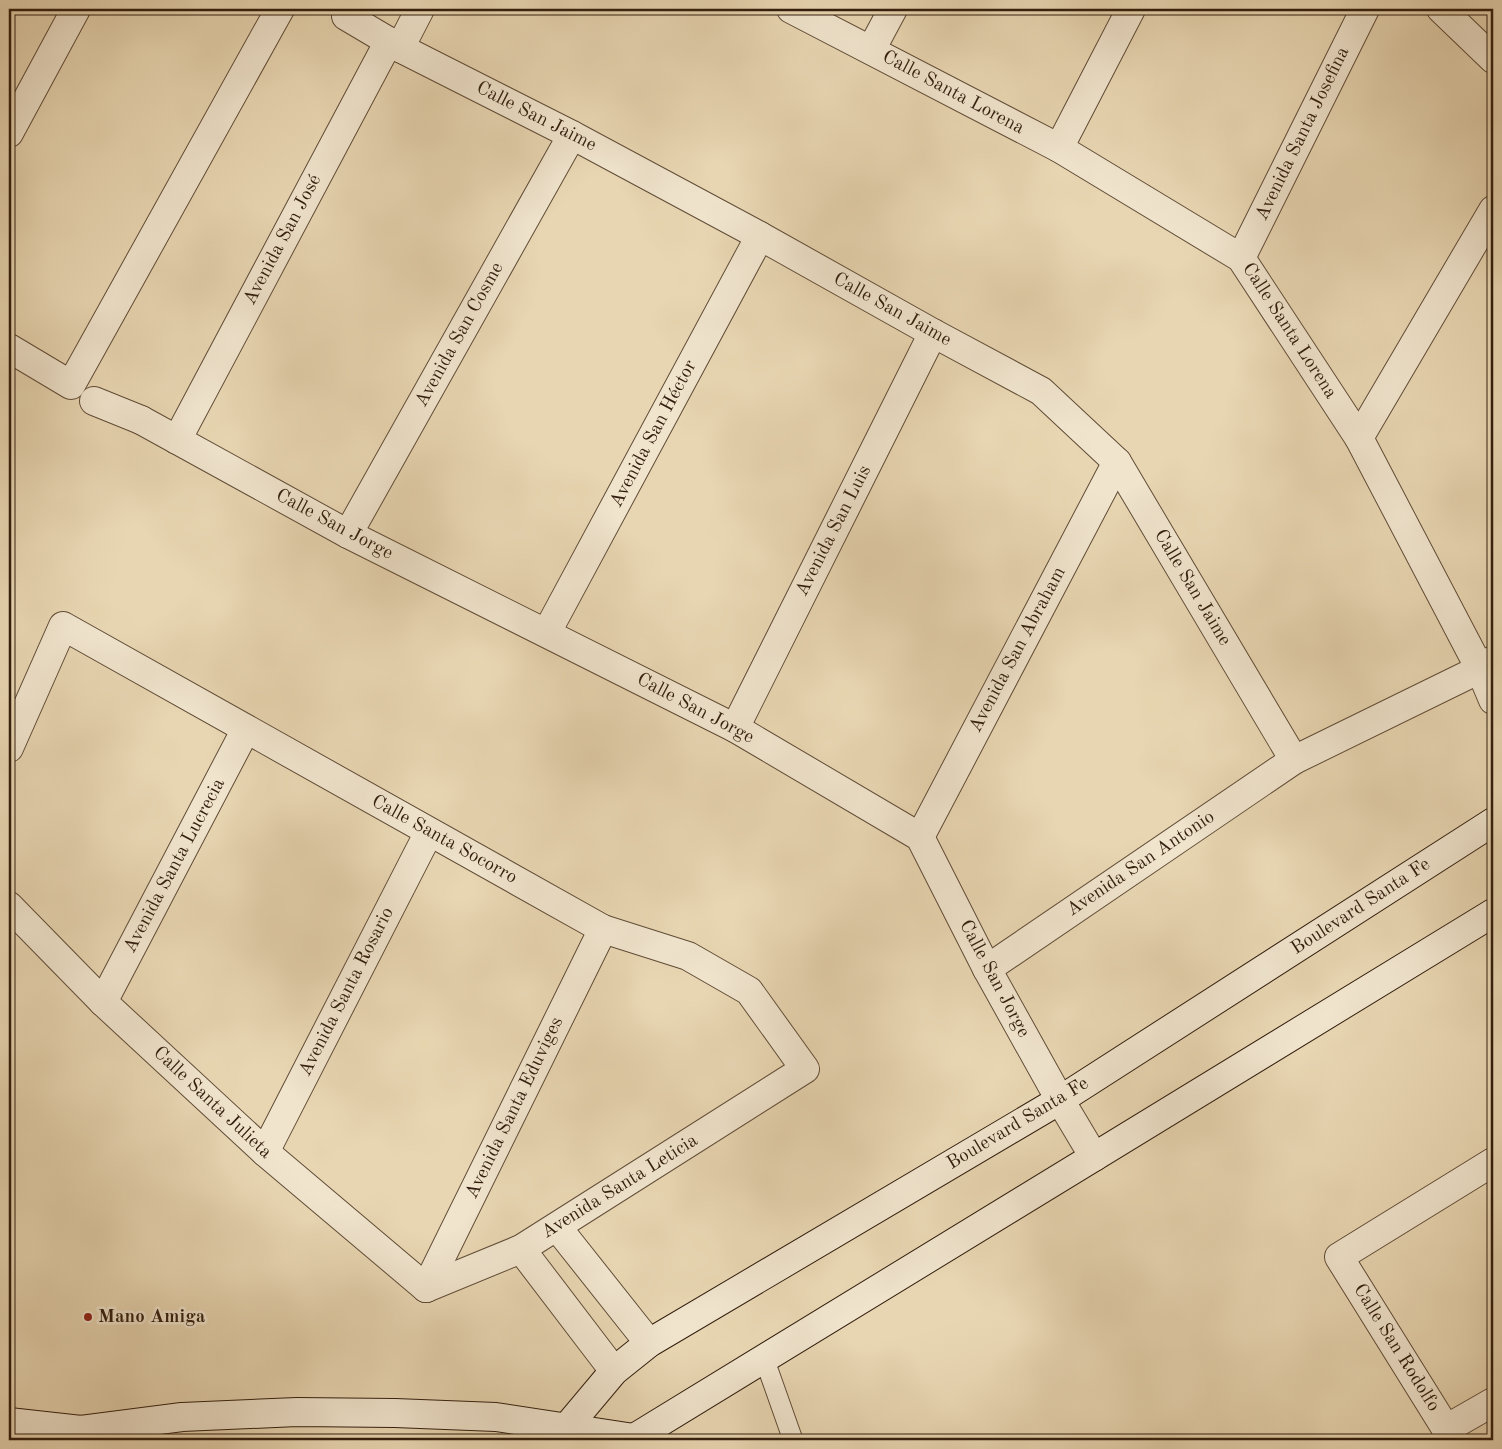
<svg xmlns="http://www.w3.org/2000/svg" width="1502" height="1449" font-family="'Old Standard TT',serif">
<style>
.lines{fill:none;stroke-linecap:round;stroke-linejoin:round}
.service-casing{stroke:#604c37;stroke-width:21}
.pedestrian-casing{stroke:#604c37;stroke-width:30}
.minor-casing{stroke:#604c37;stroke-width:30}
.tertiary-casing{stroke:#604c37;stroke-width:30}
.secondary-casing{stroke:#321e0e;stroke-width:30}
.service{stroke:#f0e4cd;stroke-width:19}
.pedestrian{stroke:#f0e4cd;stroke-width:28}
.minor{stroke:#f0e4cd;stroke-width:28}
.tertiary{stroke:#f0e4cd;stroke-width:28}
.secondary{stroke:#f0e4cd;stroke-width:28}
.poi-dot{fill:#8f2418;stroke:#f0e4cd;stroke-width:2}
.labels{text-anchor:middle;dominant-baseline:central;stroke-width:5;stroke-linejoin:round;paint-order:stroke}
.street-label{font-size:19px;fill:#321e0e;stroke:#f0e4cd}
.poi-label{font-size:19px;font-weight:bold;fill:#321e0e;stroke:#f0e4cd;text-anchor:start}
</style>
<rect width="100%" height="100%" fill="#e8d6b2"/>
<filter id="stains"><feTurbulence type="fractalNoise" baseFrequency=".004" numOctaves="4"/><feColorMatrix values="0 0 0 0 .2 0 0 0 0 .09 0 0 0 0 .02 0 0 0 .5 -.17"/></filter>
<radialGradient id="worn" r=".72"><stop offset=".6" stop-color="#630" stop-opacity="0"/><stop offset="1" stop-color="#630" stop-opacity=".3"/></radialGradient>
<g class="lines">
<!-- service casing -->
<g class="service-casing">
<polyline id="service" points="764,1358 793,1440"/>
</g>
<!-- pedestrian casing -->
<g class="pedestrian-casing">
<polyline id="pedestrian" points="94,401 141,420"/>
</g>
<!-- minor casing -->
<g class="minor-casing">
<g id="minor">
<polyline points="791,9 1059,148 1241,258 1359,438 1480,669 1493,700"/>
<polyline points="346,16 400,48 572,135 760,236 933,333 1041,391 1117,462 1294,760"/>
<polyline points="400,48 420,9"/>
<polyline points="871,50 893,9"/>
<polyline points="9,133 76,9"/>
<polyline points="1059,148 1131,9"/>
<polyline points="1241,258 1365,9"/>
<polyline points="9,348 71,385 280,9"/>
<polyline points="141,420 348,534 735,728 920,837 987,969 1060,1100 1094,1157"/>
<polyline points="1359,438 1493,210"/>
<polyline points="177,440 389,41"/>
<polyline points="348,534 572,135"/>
<polyline points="547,632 760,236"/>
<polyline points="735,728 933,333"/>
<polyline points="9,748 63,626 603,929 688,956 749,991 805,1069 521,1249 426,1288"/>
<polyline points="920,837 1117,462"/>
<polyline points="9,906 103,1002 265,1152 426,1288"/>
<polyline points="987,969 1294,760 1480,669 1493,660"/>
<polyline points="103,1002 246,729"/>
<polyline points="265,1152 429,832"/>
<polyline points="557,1227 649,1343"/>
<polyline points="521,1249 614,1371"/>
<polyline points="426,1288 603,929"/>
<polyline points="1446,1429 1493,1402"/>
<polyline points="1453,1440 1339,1257 1493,1162"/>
</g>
</g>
<!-- tertiary casing -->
<g class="tertiary-casing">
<polyline id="tertiary" points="1441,9 1493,59"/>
</g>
<!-- secondary casing -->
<g class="secondary-casing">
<g id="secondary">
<polyline points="9,1422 81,1430 182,1417 297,1412 395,1413 496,1417 634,1438 638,1440"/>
<polyline points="560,1440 567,1427 614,1371 649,1343 1060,1100 1493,822"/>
<polyline points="631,1440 1493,913"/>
</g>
</g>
<!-- service -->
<use href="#service" class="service"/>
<!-- pedestrian -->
<use href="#pedestrian" class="pedestrian"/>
<!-- minor -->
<use href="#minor" class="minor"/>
<!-- tertiary -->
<use href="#tertiary" class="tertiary"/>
<!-- secondary -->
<use href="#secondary" class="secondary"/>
</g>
<!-- markers -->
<circle class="poi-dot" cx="88" cy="1317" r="5"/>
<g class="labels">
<!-- street labels -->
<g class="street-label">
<text transform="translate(953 93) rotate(28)">Calle Santa Lorena</text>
<text transform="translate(536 117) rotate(27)">Calle San Jaime</text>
<text transform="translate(1303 134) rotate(-64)">Avenida Santa Josefina</text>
<text transform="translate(283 240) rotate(-62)">Avenida San José</text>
<text transform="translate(892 310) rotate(29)">Calle San Jaime</text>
<text transform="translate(1289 331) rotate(57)">Calle Santa Lorena</text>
<text transform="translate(460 335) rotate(-61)">Avenida San Cosme</text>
<text transform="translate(654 434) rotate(-62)">Avenida San Héctor</text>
<text transform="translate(334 525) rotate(28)">Calle San Jorge</text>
<text transform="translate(834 531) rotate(-63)">Avenida San Luis</text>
<text transform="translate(1192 588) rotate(59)">Calle San Jaime</text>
<text transform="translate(1018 650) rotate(-62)">Avenida San Abraham</text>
<text transform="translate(695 709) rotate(28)">Calle San Jorge</text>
<text transform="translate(444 840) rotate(29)">Calle Santa Socorro</text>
<text transform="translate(1141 864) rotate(-34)">Avenida San Antonio</text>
<text transform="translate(175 866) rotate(-62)">Avenida Santa Lucrecia</text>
<text transform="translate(1361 907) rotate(-33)">Boulevard Santa Fe</text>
<text transform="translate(994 979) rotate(62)">Calle San Jorge</text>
<text transform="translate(347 992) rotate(-63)">Avenida Santa Rosario</text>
<text transform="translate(212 1103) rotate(43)">Calle Santa Julieta</text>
<text transform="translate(515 1108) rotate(-64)">Avenida Santa Eduviges</text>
<text transform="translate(1018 1124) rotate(-31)">Boulevard Santa Fe</text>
<text transform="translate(620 1187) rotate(-32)">Avenida Santa Leticia</text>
<text transform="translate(1396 1348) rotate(58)">Calle San Rodolfo</text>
</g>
<!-- poi labels -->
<g class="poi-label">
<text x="98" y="1317">Mano Amiga</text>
</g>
</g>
<!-- margin -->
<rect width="1502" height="1449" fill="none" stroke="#e8d6b2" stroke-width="30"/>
<rect x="10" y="10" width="1482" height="1429" fill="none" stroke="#321e0e" stroke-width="2.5"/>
<rect x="15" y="15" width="1472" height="1419" fill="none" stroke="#321e0e"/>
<rect width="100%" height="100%" filter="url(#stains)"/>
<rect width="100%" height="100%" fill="url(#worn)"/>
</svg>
